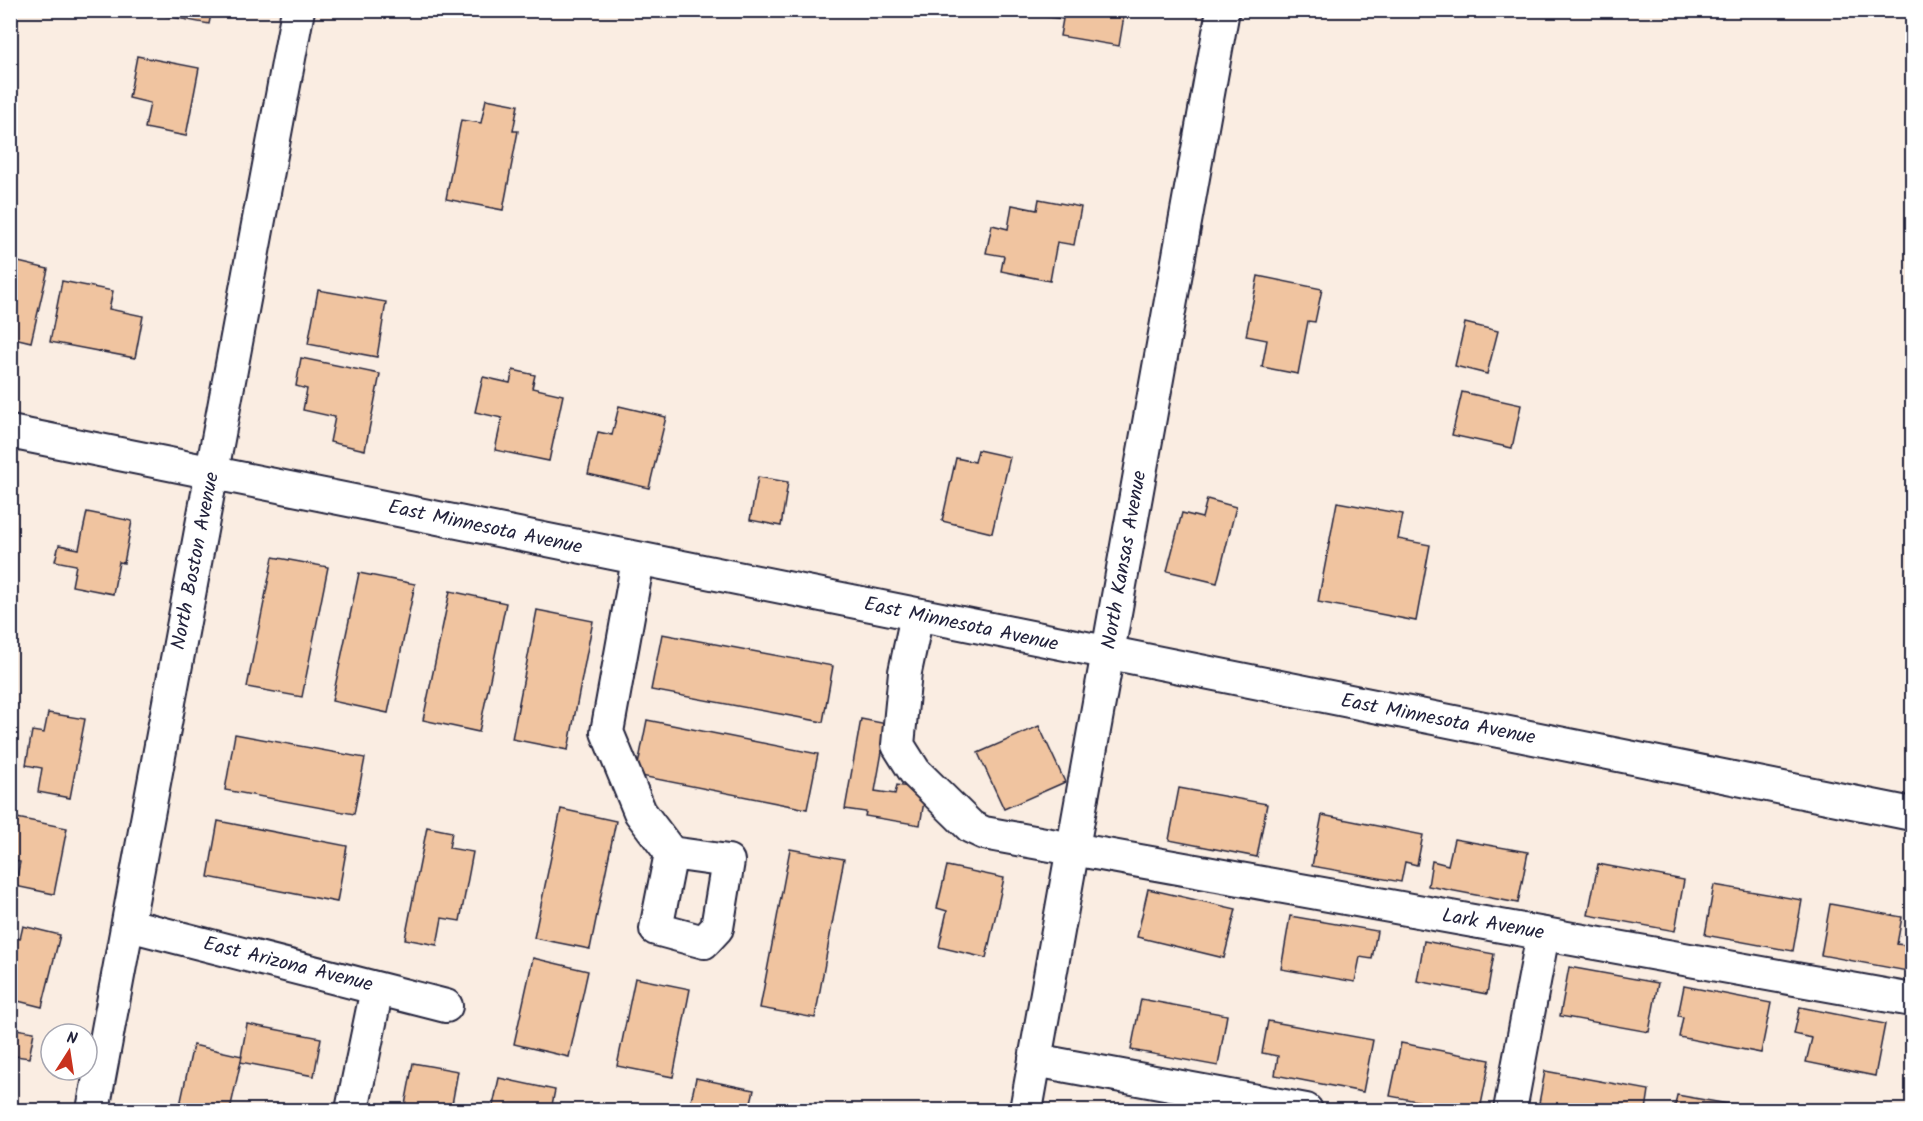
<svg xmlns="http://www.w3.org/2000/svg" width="1923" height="1121" font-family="Kalam,sans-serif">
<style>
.building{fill:#f0c4a0;stroke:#22223b;stroke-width:1.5}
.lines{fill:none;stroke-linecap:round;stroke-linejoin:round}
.minor-casing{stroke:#22223b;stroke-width:36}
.minor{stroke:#fff;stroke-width:32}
.labels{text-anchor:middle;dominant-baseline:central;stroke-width:4.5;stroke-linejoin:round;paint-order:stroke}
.street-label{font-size:20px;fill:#22223b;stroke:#fff}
</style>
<rect width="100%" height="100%" fill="#faede2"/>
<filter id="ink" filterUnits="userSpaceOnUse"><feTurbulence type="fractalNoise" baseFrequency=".0167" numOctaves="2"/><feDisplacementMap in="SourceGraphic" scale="12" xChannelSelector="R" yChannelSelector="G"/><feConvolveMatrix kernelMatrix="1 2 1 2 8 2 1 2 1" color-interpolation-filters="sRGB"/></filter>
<g filter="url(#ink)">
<!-- building -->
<g class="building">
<polygon points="167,10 212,10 209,24 166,16"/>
<polygon points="1044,10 1125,10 1119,46 1060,36 1063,19 1043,16"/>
<polygon points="137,56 199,68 186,136 145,128 150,103 129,98"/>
<polygon points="486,99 518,105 513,131 518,131 503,210 446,199 461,120 481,123"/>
<polygon points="1039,199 1081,207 1074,245 1057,242 1050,281 1001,271 1004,256 986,253 992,225 1008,229 1012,205 1037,210"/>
<polygon points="10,260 48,269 31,342 10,337"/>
<polygon points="1258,276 1322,289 1315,322 1308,321 1298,374 1262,367 1267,340 1246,336"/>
<polygon points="62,281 113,291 109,309 143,316 135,358 50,342"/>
<polygon points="318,290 386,302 377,357 308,344"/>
<polygon points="1465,323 1498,331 1487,374 1455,366"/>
<polygon points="301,358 380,374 365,450 330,442 335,417 303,410 307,389 296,386"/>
<polygon points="513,370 535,375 532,388 563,395 549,461 495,450 502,418 475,412 483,377 510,383"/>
<polygon points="1462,392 1521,405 1512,448 1452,435"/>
<polygon points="619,406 666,417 649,488 588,474 598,432 612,435"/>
<polygon points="978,450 1010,457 992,533 942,521 956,458 975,462"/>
<polygon points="758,477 788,482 781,526 750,520"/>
<polygon points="1207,499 1236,507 1217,583 1167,571 1182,513 1202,518"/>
<polygon points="1337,502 1403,514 1398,539 1430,545 1416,621 1318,602"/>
<polygon points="87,512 132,521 124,563 119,562 113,594 72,586 76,565 55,561 59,545 79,549"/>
<polygon points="273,557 328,567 302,697 247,687"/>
<polygon points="359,573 415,584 388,713 332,701"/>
<polygon points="450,591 506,603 479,732 423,720"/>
<polygon points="537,610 593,621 568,750 512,739"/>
<polygon points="662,634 833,666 823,722 651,690"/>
<polygon points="48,713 85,719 70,798 38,792 42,768 26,765 32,731 44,733"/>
<polygon points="861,719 887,724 875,791 895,794 897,785 926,790 920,825 865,816 866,812 845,809"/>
<polygon points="647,720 818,754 807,809 636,775"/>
<polygon points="1039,726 1065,782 1004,809 978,753"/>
<polygon points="235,734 365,758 354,814 225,790"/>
<polygon points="1179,788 1267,804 1257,857 1169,840"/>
<polygon points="561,809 616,821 590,949 534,938"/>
<polygon points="1322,815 1423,835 1417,865 1405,862 1401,882 1312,866"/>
<polygon points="12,817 67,828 54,894 15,886 20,862 10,860"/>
<polygon points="218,821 347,846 337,902 208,877"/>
<polygon points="427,827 452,832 449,848 473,852 460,921 442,918 437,945 405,939"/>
<polygon points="1454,839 1528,852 1518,903 1428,886 1432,861 1448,865"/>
<polygon points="790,849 844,859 815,1018 760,1008"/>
<polygon points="1598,864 1684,880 1675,931 1588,915"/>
<polygon points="947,866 1004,878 986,958 939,947 947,911 937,908"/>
<polygon points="1714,885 1802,900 1793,951 1705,935"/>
<polygon points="1148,889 1236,909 1224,958 1137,937"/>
<polygon points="1830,904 1902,917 1897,944 1912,946 1907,971 1821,955"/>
<polygon points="1290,916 1377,931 1372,959 1360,957 1355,982 1281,969"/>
<polygon points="23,926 60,935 42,1007 10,999 14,975 10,974 10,936 20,939"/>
<polygon points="1424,941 1494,954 1487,994 1417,981"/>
<polygon points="533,958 588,971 569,1057 514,1044"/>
<polygon points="1569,967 1658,983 1649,1032 1560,1016"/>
<polygon points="635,978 690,989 673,1077 617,1066"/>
<polygon points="1684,986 1771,1003 1761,1053 1679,1037 1683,1017 1678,1016"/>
<polygon points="1141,999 1227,1015 1218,1066 1131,1050"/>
<polygon points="1800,1007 1885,1024 1875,1076 1806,1062 1812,1038 1794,1034"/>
<polygon points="1268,1021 1373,1040 1363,1092 1275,1075 1278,1056 1262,1053"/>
<polygon points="247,1024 321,1038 314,1076 240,1062"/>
<polygon points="10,1028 34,1032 29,1058 16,1056 10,1085"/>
<polygon points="1401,1043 1490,1060 1480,1110 1465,1110 1390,1096"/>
<polygon points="193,1045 242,1056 230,1110 179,1110"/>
<polygon points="413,1063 458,1071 451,1110 404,1110"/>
<polygon points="1545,1071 1649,1090 1646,1110 1554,1110 1555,1106 1539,1103"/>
<polygon points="499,1078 555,1090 551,1110 492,1110"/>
<polygon points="696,1078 754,1090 749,1110 689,1110"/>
<polygon points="1677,1095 1762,1110 1674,1110"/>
</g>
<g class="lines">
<!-- minor casing -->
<g class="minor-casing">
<g id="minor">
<polyline points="10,432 1912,814"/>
<polyline points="638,560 607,732 640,812 671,853 656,929 704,942 717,928 728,861 671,853"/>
<polyline points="917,615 905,672 898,745 915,772 971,827 984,833 1912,1000"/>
<polyline points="129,925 446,1006"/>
<polyline points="1035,1060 1306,1110"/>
<polyline points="93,1110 298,10"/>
<polyline points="352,1110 377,989"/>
<polyline points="1026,1110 1223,10"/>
<polyline points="1510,1110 1543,934"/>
</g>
</g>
<!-- minor -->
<use href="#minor" class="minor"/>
</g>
</g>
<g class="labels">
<!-- street labels -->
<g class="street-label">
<text transform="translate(485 528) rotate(12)">East Minnesota Avenue</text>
<text transform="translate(1125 560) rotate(-80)">North Kansas Avenue</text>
<text transform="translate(196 561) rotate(-79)">North Boston Avenue</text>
<text transform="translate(961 625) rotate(12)">East Minnesota Avenue</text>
<text transform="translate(1438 720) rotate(11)">East Minnesota Avenue</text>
<text transform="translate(1493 925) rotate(10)">Lark Avenue</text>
<text transform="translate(288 965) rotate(14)">East Arizona Avenue</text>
</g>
</g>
<!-- margin -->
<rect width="1923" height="1121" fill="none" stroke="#fff" stroke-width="36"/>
<rect x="18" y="18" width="1887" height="1085" fill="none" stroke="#22223b" stroke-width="2" filter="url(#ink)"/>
<!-- north arrow -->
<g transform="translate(69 1052) rotate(12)"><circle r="28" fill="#ffffff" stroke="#a7a7b1" stroke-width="1.5"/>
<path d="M0-4.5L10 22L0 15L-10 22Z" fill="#c8321e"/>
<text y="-9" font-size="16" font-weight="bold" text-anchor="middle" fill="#22223b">N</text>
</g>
</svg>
